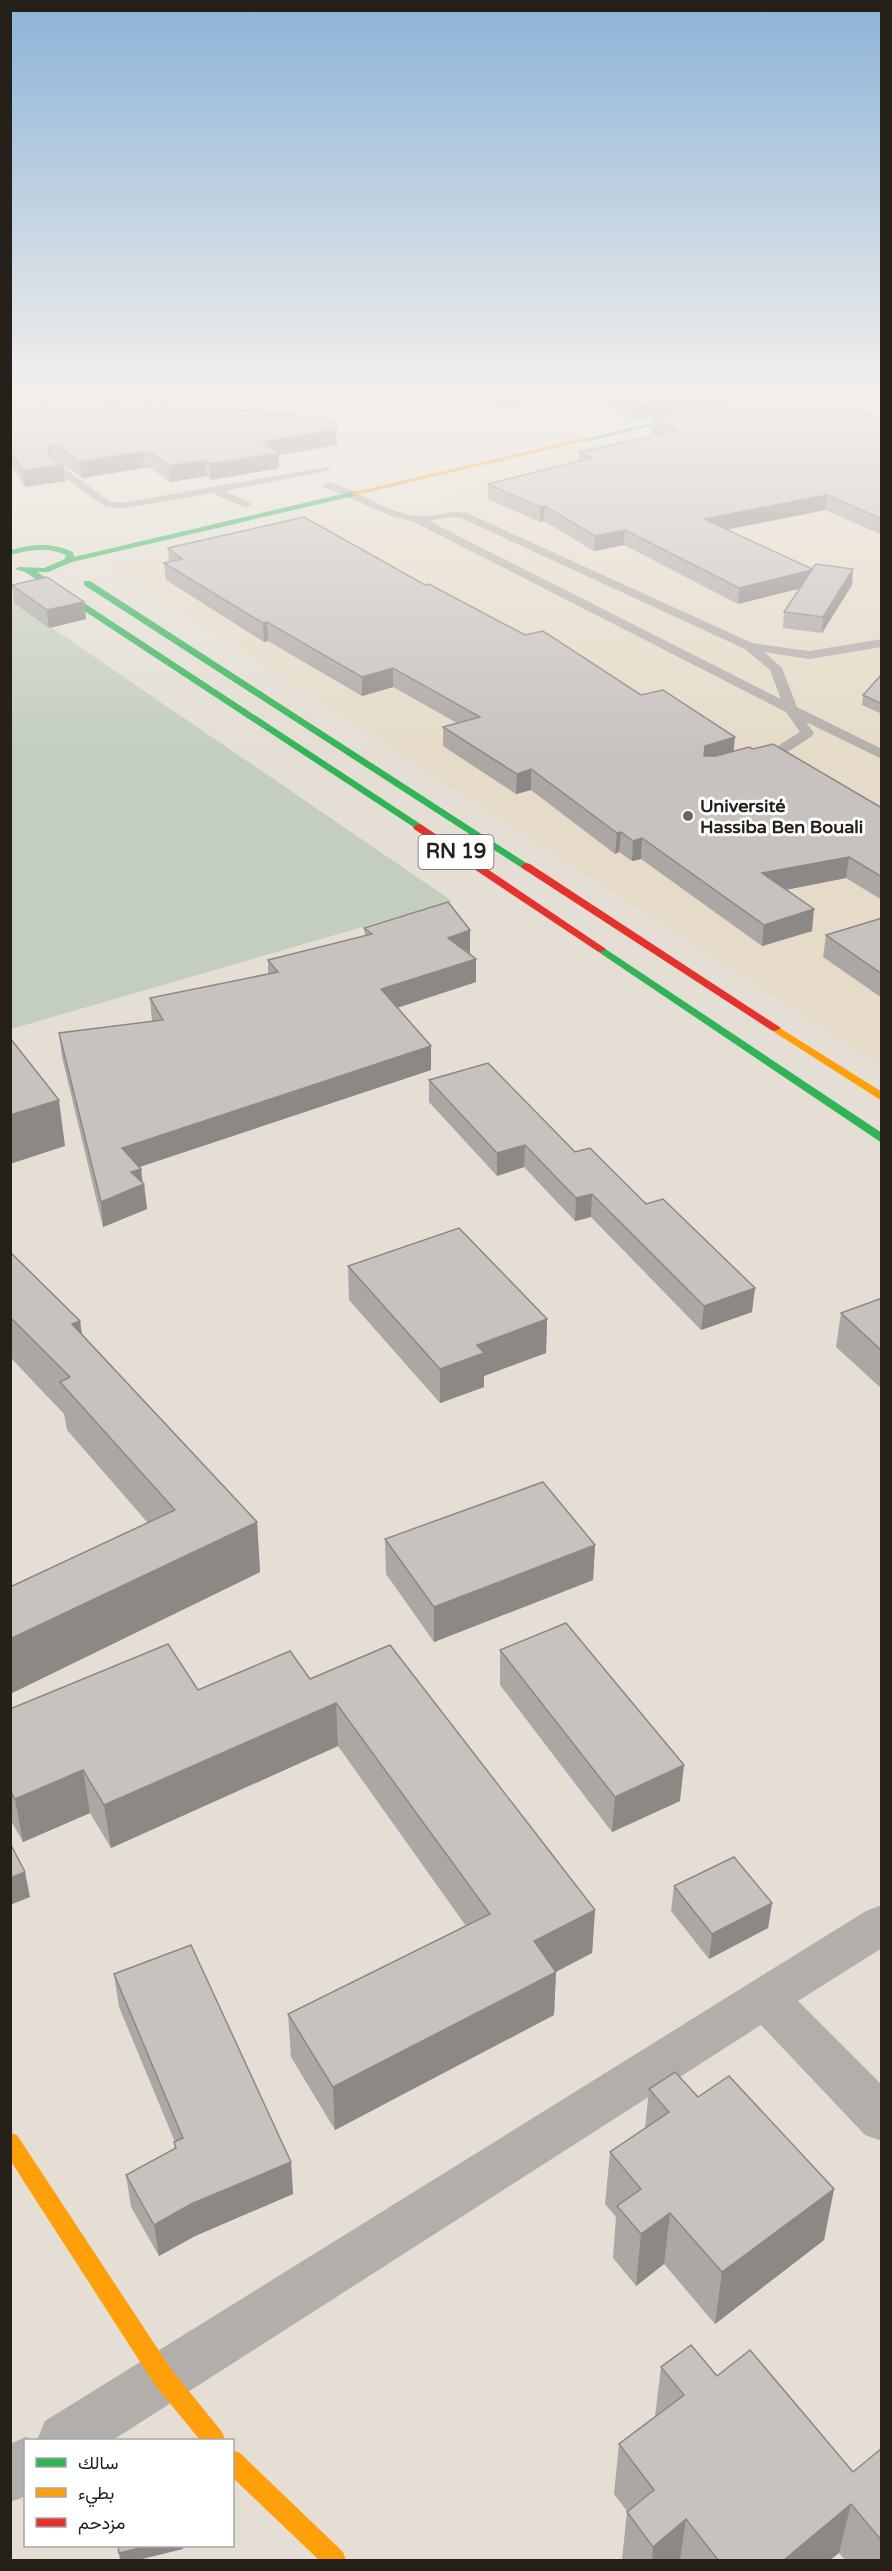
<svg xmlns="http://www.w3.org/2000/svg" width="892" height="2571" font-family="'Varela Round',Vazirmatn,sans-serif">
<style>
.built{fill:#e6dbc8}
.green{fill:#c3cebf}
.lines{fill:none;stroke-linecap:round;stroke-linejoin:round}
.lane{fill:#b1aeab;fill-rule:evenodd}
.street{fill:#b1aeab;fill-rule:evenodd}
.fast{fill:#30b455;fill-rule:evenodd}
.slow{fill:#ff9f0a;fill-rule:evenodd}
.jam{fill:#e5322d;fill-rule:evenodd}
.wall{fill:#aba7a5}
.shaded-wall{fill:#8b8886}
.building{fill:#c7c2c0;stroke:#8b8886;stroke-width:1.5}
.poi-dot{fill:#68635b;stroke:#fff;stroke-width:2}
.labels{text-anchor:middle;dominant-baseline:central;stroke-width:6;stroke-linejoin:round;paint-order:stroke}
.far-poi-label{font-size:18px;font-weight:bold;fill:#25211a;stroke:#fff;text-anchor:start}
.shield{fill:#fff;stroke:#66645f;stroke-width:1.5}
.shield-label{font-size:20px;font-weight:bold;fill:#25211a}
</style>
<rect width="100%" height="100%" fill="#e4ded4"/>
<!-- built -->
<g class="built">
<polygon points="150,396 671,396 542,425 522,426 492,411 285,451 313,464 286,470"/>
<polygon points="836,396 881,396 881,1066 109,566 327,509 358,522 463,498 430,483"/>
</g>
<!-- green -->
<polygon class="green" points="11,600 452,901 11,1029"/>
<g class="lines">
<!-- lane -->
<g class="lane">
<polygon points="51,464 59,464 109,501 121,503 327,467 332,470 225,491 250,503 251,505 246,508 212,493 121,509 106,507 51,468"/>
<path d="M328,482C358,490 385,512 416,516C433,519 449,509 467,513L752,643L809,651L882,639V647L809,659L764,652L782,668L797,707L882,749V759L806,722L814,733L812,736L786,753L753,759V753L776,747L800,732L786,712L414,522L391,516L324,487L323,485ZM448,517L461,518L745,649L770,670L781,699L429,521Z"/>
</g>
<!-- street -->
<g class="street">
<polygon points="882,1905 882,1948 798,2001 882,2085 882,2141 865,2135 761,2025 113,2440 37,2440 45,2421 866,1911"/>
<polygon points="26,2437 33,2440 26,2440 26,2496 10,2502 10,2444"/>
</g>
<!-- fast -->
<g class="fast">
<polygon points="764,396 775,396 584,442 581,440"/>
<path d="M355,491H358V495L72,562L48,572H37L422,825L423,827L418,830L25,572L15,569L19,567L44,568L65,559L66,555C47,546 30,550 10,555V550C32,544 52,542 73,552L74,557Z"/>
<polygon points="84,581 90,581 531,866 526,869 522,868 84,585"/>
<polygon points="601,946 882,1133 882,1143 597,951 596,949"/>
</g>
<!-- slow -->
<g class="slow">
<polygon points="584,438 586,441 355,495 351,493"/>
<polygon points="775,1025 882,1092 882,1101 771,1030 769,1028"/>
<polygon points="10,2133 17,2135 171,2369 222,2432 225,2440 200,2440 155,2385 10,2160"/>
<polygon points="232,2450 240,2453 343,2552 346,2560 319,2560 232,2477"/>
</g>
<!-- jam -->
<g class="jam">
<polygon points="418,824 422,825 606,949 601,952 597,951 414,829 413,827"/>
<polygon points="526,863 530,864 781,1028 775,1031 771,1030 522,868 521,866"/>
</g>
</g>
<!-- wall -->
<g class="wall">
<polygon points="10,396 67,396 47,401 48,406 337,445 279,455 279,468 211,480 206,476 170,482 152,469 144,468 82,478 60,462 63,465 65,481 25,487 10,463"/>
<polygon points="476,396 545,396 542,400 503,408"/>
<polygon points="589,396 741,396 633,421"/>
<polygon points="652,418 882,418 882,535 825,510 726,530 812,569 852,585 822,633 783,628 784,612 800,588 738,604 624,545 594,551 544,521 540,522 488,499 488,484 579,461 579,452 657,435 651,432"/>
<polygon points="168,548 425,585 641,695 734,751 753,749 882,808 882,900 846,878 785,890 812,931 762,946 641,859 632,861 619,852 615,854 531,790 516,794 443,746 443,727 457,723 393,687 362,696 268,641 264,642 166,580 164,563 169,562"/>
<polygon points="12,585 84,602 86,619 49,628 14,603"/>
<polygon points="882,674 882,714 862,705 863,695"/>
<polygon points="882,918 882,998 823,957 826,935"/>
<polygon points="364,928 470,930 470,953 476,959 476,982 397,1008 431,1070 140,1167 141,1169 142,1182 144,1184 147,1209 103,1227 62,1057 59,1033 152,1021 150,998 268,974 268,960 365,936"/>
<polygon points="429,1080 575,1152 752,1312 701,1330 591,1217 575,1221 524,1167 497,1176 429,1102"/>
<polygon points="10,1252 80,1321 82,1334 257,1522 260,1572 10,1694 10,1587 148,1523 67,1430 64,1414 10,1357"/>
<polygon points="348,1266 547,1319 546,1353 484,1376 484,1387 440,1403 349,1300"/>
<polygon points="882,1298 882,1389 836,1347 841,1313"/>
<polygon points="385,1539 595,1545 593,1580 434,1642 386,1574"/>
<polygon points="500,1650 680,1801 612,1832 500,1685"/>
<polygon points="310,1679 595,1910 592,1953 556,1972 554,2015 335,2130 291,2057 288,2014 466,1926 338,1746 111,1848 90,1813 23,1842 10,1819 10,1709"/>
<polygon points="674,1886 772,1903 768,1928 709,1959 671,1911"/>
<polygon points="114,1974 291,2162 293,2194 195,2236 159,2256 131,2207 126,2175 175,2149 174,2142 175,2142 119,2007"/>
<polygon points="649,2089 698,2097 834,2189 824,2240 715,2324 664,2264 636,2286 613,2258 616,2217 605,2204 610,2152 645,2128"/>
<polygon points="661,2367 717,2376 853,2472 882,2448 882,2560 845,2560 839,2553 830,2560 622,2560 627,2511 614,2494 619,2444 655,2417"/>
</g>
<!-- shaded-wall -->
<g class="shaded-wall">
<polygon points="45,396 67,396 46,402"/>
<polygon points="503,396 545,396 542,400 503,408"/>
<polygon points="683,396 741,396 633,421 634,407"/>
<polygon points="336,430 337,445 279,455 279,468 211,480 210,464 263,442"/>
<polygon points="49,446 51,462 63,465 65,481 25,487 23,471 48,454"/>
<polygon points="143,452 144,468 82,478 80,462"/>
<polygon points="205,460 206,476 170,482 169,466"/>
<polygon points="827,495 825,510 703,534 704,519"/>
<polygon points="545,506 544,521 540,522 540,507"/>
<polygon points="625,530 624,545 594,551 595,536"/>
<polygon points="853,569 852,585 822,633 823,617"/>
<polygon points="812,570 810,586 738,604 739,588"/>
<polygon points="84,602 86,619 49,628 47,610"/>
<polygon points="267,622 268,641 264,642 263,623"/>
<polygon points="393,668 393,687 362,696 362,677"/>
<polygon points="735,737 733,757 703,766 705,746"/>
<polygon points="531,769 531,790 516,794 517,774"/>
<polygon points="621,832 619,852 615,854 617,833"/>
<polygon points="642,838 641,859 632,861 633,841"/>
<polygon points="849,857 846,878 759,895 762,873"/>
<polygon points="814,909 812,931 762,946 764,925"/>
<polygon points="470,930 470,953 448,938"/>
<polygon points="476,959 476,982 381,1013 381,989"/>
<polygon points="431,1046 431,1070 124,1172 122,1148"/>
<polygon points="59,1100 65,1146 10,1164 10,1115"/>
<polygon points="525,1145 524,1167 497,1176 497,1153"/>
<polygon points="141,1169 143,1185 144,1184 147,1209 103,1227 101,1202 131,1172"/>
<polygon points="592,1194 591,1217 575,1221 576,1198"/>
<polygon points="755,1288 752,1312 701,1330 704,1306"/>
<polygon points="547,1319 546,1353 484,1376 484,1387 440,1403 440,1369 477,1345"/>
<polygon points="80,1321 86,1369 72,1324"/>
<polygon points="257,1522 260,1572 10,1694 10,1639"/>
<polygon points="595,1545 593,1580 434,1642 434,1607"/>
<polygon points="336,1703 338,1746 111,1848 104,1805"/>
<polygon points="684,1765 680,1801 612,1832 615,1797"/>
<polygon points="83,1770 90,1813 23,1842 15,1799"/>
<polygon points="25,1872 30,1897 10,1905 10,1878"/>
<polygon points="772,1903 768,1928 709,1959 712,1934"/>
<polygon points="595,1910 592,1953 532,1984 534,1941"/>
<polygon points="556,1972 554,2015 335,2130 333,2087"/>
<polygon points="291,2162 293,2194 195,2236 159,2256 154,2225 191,2204"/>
<polygon points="834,2189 824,2240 715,2324 722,2272"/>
<polygon points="670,2213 664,2264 636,2286 641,2234"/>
<polygon points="851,2504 839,2553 830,2560 784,2560"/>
<polygon points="686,2519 680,2560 652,2560 653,2547"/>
<polygon points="148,2546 183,2546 183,2549 138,2560 120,2560 119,2553"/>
</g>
<!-- building -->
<g class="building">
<polygon points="10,396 46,396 48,406 134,399 336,420 336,430 263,442 279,453 210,464 205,460 169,466 151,453 143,452 80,462 59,447 49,446 48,454 63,465 23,471 10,450"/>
<polygon points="614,396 683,396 634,407"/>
<polygon points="746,396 824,396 882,418 882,519 827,495 704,519 812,569 816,564 853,569 823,617 784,612 812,570 739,588 625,530 595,536 545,506 540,507 488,484 592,458 579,452 676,431 652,418"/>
<polygon points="304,517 425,585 429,584 525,635 543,631 641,695 663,690 735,737 705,746 704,756 716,756 749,747 753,749 773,744 882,808 882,877 849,857 762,873 814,909 764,925 642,838 633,841 621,832 617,833 531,769 517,774 443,727 480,717 393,668 362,677 267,622 263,623 164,563 182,559 168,548"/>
<polygon points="47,577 84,602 47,610 12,585"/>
<polygon points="882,674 882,704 863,695"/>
<polygon points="448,902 470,930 448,938 476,959 381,989 431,1046 122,1148 141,1169 131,1172 144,1184 101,1202 59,1033 163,1020 150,998 278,972 268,960 372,934 364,928"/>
<polygon points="882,918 882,974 826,935"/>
<polygon points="10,1038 59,1100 10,1115"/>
<polygon points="488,1063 575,1152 590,1148 646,1204 663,1199 755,1288 704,1306 592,1194 576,1198 525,1145 497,1153 429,1080"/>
<polygon points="459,1228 547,1319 477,1345 484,1353 440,1369 348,1266"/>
<polygon points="10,1252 80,1321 72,1324 257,1522 10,1639 10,1587 175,1510 60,1382 70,1377 10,1317"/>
<polygon points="882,1298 882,1351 841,1313"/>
<polygon points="543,1482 595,1545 434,1607 385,1539"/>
<polygon points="566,1623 684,1765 615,1797 500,1650"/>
<polygon points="168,1644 198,1690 290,1651 310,1679 390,1645 595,1910 534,1941 556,1972 333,2087 288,2014 490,1914 336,1703 104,1805 83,1770 15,1799 10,1790 10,1709"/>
<polygon points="10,1843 25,1872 10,1878"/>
<polygon points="734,1857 772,1903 712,1934 674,1886"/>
<polygon points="191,1945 291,2162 191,2204 154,2225 126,2175 176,2148 174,2142 183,2138 114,1974"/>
<polygon points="675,2072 698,2097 729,2076 834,2189 722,2272 670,2213 641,2234 617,2206 641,2189 610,2152 669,2112 649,2089"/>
<polygon points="691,2345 717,2376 750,2350 853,2472 882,2448 882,2541 851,2504 784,2560 718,2560 686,2519 653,2547 627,2512 654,2490 619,2444 684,2395 661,2367"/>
<polygon points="118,2546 148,2546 119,2553"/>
</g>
<!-- sky -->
<linearGradient id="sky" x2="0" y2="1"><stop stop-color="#8bb3d7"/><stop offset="0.52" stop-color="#f3f0ec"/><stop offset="1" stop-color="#f3f0ec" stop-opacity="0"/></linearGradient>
<rect width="892" height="756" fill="url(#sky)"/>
<!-- markers -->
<circle class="poi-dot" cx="688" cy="816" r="6"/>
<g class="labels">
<!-- far-poi labels -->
<g class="far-poi-label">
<text x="700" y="806">Université<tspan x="700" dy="21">Hassiba Ben Bouali</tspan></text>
</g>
<!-- shield labels -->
<rect class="shield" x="418.5" y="835" width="75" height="34" rx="4.5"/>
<g class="shield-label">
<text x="456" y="852">RN 19</text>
</g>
</g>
<!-- border -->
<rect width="892" height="2571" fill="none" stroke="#25211a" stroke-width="24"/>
<!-- legend -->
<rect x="24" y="2439" width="210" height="108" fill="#ffffff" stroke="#a8a6a3" stroke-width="1.5"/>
<rect x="36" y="2458" width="30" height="9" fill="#30b455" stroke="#a8a6a3" stroke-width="1.5"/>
<text x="78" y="2469" font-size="18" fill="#25211a">سالك</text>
<rect x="36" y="2488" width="30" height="9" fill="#ff9f0a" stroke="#a8a6a3" stroke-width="1.5"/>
<text x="78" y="2499" font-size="18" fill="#25211a">بطيء</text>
<rect x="36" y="2518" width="30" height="9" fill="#e5322d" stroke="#a8a6a3" stroke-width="1.5"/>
<text x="78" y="2529" font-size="18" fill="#25211a">مزدحم</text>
</svg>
